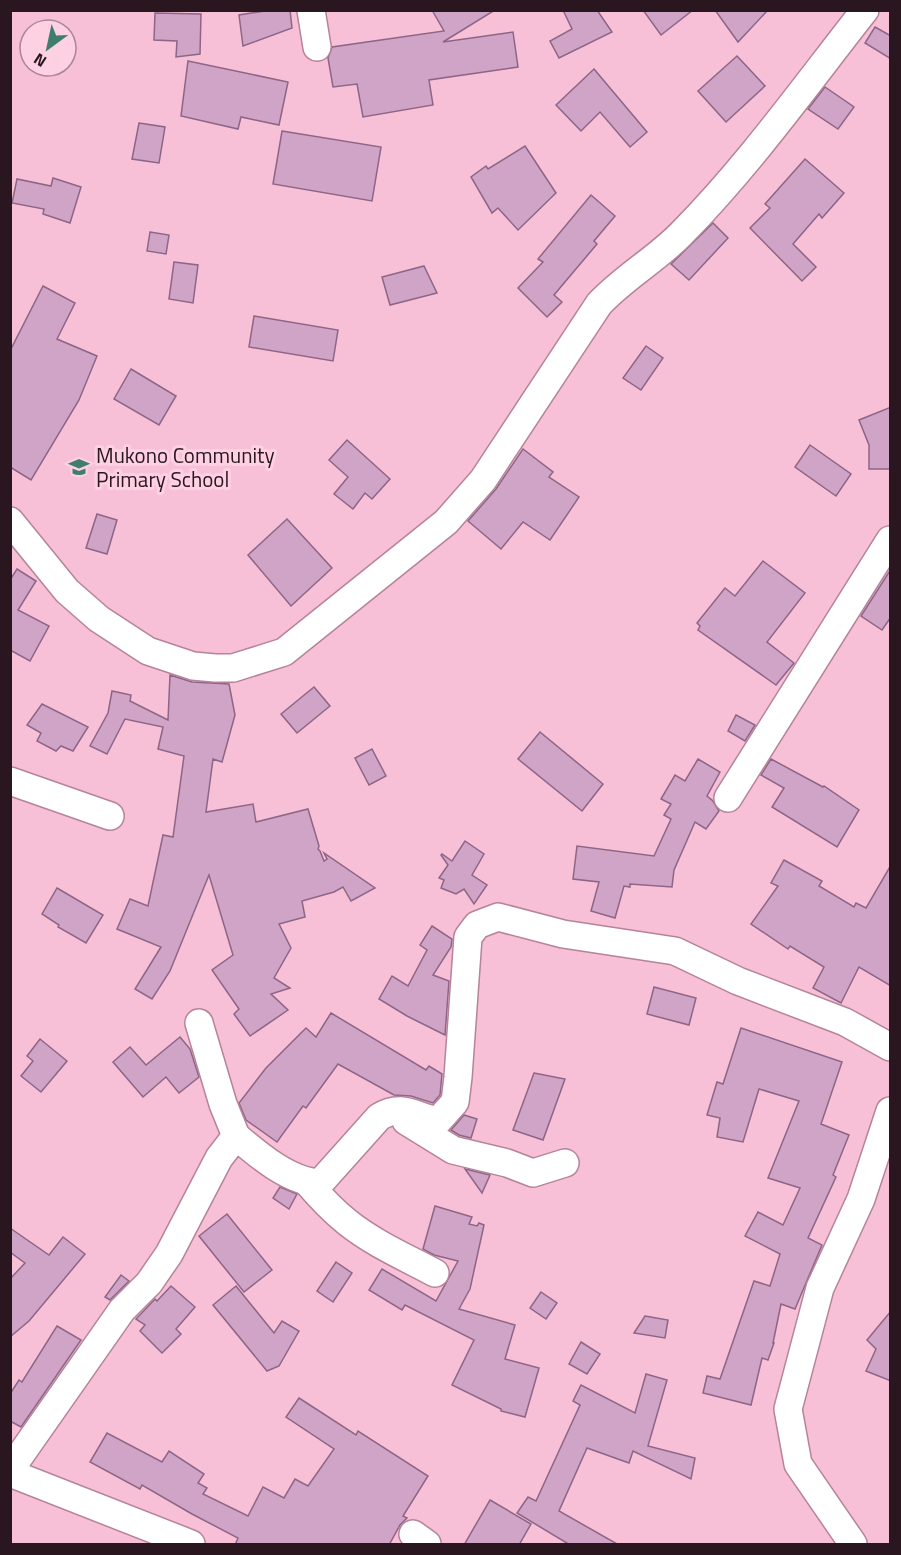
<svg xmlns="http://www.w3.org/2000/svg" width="901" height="1555" font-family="'Titillium Web',sans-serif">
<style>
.building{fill:#cfa4c7;stroke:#8d6586;stroke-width:1.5}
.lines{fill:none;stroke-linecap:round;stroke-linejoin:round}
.minor-casing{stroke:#b68398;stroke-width:30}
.minor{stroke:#fff;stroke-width:27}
.labels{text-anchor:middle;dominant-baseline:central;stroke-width:6;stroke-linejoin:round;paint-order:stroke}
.poi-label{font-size:21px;fill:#2a161f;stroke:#fed1e2;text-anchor:start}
</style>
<rect width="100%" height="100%" fill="#f8c0d6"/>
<!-- building -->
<g class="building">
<polygon points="271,10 290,10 292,28 243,46 239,15"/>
<polygon points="432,10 495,10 443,42 513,32 518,67 429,80 433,105 363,117 357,84 333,87 328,58 332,47 444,31"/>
<polygon points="563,10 597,10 612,32 559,58 550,41 572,29"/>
<polygon points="643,10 693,10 661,35"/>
<polygon points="715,10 768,10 738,42"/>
<polygon points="155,13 201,14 200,54 176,57 177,41 154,40"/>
<polygon points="875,27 891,36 891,59 865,43"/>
<polygon points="737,56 765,86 726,122 698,91"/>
<polygon points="188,61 288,82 279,125 241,117 238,129 181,116"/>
<polygon points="594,69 647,132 630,147 600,112 581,131 556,105"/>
<polygon points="825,87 854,107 838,129 808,109"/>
<polygon points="139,123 165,127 159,163 132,159"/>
<polygon points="282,131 381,147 372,201 273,184"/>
<polygon points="525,146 556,193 518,230 498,208 492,213 471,177 486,166 488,169"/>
<polygon points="805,159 844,193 822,218 819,214 793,244 816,267 802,281 750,228 770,208 765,204"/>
<polygon points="53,178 81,187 70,223 43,214 44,209 12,203 17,179 51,186"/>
<polygon points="591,195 615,216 594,241 597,244 554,295 562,302 547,317 518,288 543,262 538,259"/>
<polygon points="713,223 728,238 689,280 671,264"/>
<polygon points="150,232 169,235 166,254 147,251"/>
<polygon points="174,262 198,265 193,303 169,299"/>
<polygon points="424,266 437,293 390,305 382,277"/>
<polygon points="43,286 75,303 57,339 97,356 79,400 31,480 10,467 10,351"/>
<polygon points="254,316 338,330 333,361 249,347"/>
<polygon points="646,346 663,358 641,390 623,378"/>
<polygon points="131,369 176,396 159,425 114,399"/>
<polygon points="891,407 891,469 869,469 869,445 859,420"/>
<polygon points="347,440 390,479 372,499 365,493 353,509 334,494 348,477 329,460"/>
<polygon points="810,445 851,474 836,496 795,467"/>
<polygon points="523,449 553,472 549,477 579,497 550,540 523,522 501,549 468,521 496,489"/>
<polygon points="97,514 117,520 107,554 86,548"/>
<polygon points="287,519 332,568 291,606 248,555"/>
<polygon points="763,561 805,593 767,642 794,663 776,685 698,630 700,626 697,623 725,588 735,596"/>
<polygon points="17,569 36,581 18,610 49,626 30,661 10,650 10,580"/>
<polygon points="891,569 891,617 882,630 861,616"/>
<polygon points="170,675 192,682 229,684 235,715 222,762 213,759 206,812 253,804 256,822 308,809 319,846 318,849 320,851 324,861 327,859 324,853 375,888 351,901 343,887 334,892 302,901 305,917 279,924 291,948 274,978 290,988 271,994 288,1010 250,1036 234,1014 239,1009 212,970 233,955 209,875 170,971 152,999 135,989 161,947 117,929 130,899 148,906 163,835 173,837 184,756 158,749 163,727 125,719 107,754 90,746 108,713 112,691 131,695 130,701 168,720"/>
<polygon points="314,687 330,706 297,733 281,714"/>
<polygon points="42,704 88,727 73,751 61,746 56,751 37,741 41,733 27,725"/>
<polygon points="736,715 755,725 745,741 728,731"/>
<polygon points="540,732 603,784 582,811 518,759"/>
<polygon points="372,749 386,776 369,785 355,758"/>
<polygon points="698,759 720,772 707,796 713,801 719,811 706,829 695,822 674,870 672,887 630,884 630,887 624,886 615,918 591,911 599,882 573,879 577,846 654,856 671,819 664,815 671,804 661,799 675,775 685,781"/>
<polygon points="771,759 823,787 824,786 859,810 837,847 772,807 784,788 761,775"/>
<polygon points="465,841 484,854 472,875 487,885 474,904 464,889 456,894 441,888 444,880 439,878 448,865 441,855 442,854 452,861"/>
<polygon points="784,860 822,881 819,886 854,907 856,903 866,908 891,865 891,986 859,967 841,1003 813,988 824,967 790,946 788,949 751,924 778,886 771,883"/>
<polygon points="57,888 103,915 86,943 58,927 59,925 42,914"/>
<polygon points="432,926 452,939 451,947 433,975 449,981 445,1035 407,1016 379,999 392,976 408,986 427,950 420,945"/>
<polygon points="654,987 696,998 689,1025 647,1014"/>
<polygon points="331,1013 426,1070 429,1066 442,1074 440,1095 433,1103 411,1096 394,1095 338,1064 306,1108 303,1106 277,1142 246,1120 239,1103 266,1068 306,1028 316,1037"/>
<polygon points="741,1028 842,1062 821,1124 849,1135 833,1175 836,1177 808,1238 822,1245 795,1309 781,1304 773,1343 774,1343 768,1360 762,1358 751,1405 703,1393 707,1376 720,1379 754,1281 770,1286 780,1254 745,1236 758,1212 783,1225 800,1188 768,1178 799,1101 759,1089 743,1142 717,1137 720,1118 707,1115 717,1082 723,1084"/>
<polygon points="180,1037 190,1049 199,1077 179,1093 166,1077 143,1097 113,1062 130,1047 146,1065"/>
<polygon points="40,1039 67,1061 41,1092 21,1076 33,1061 27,1056"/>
<polygon points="534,1073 565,1079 543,1140 513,1130"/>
<polygon points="464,1115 477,1119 471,1138 459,1135 451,1130"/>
<polygon points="465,1169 490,1175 482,1193"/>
<polygon points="280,1187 297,1194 289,1209 273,1198"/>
<polygon points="435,1206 472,1217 469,1224 477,1226 479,1223 484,1225 470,1289 459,1309 515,1325 505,1359 539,1368 525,1417 501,1411 501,1409 452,1385 474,1340 405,1305 402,1310 369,1290 382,1269 436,1301 458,1261 434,1255 423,1249"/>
<polygon points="227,1214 272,1270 244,1292 199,1236"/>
<polygon points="10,1228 49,1255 63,1237 85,1254 29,1321 10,1337 10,1279 25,1263 10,1252"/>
<polygon points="336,1262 352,1273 333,1302 317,1291"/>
<polygon points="121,1275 129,1281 110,1300 105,1297"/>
<polygon points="171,1286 195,1307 176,1329 181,1334 162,1353 140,1331 145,1325 136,1319 155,1299 157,1301"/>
<polygon points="236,1286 274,1333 282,1321 299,1331 279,1366 267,1371 213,1305"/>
<polygon points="541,1292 557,1303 546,1319 530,1308"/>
<polygon points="891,1311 891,1381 866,1371 876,1349 867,1340"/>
<polygon points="645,1316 668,1320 665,1338 634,1333"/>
<polygon points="57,1326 81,1340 21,1427 10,1421 10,1394 19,1380 22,1382"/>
<polygon points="581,1342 600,1354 587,1374 569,1364"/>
<polygon points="646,1374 667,1380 648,1446 695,1458 691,1479 633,1451 629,1463 587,1448 559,1511 619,1545 570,1545 517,1513 528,1497 536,1501 580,1405 573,1401 581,1385 635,1413"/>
<polygon points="299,1398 356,1435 358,1431 428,1476 403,1516 407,1518 400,1525 389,1545 235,1545 238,1538 192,1514 142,1485 140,1489 90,1462 107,1433 162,1462 169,1451 204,1474 198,1483 207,1488 203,1494 248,1516 263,1487 284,1498 295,1479 308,1486 334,1449 286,1417"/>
<polygon points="490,1500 531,1524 519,1545 464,1545"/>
</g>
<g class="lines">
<!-- minor casing -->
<g class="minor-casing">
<g id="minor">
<polyline points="311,10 317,47"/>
<path d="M10,521L67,591L99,619L148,651L193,666L215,668H233L284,652L446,522L483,480L599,304C624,277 657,259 682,233C749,165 806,85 865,10"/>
<polyline points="10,781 110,816"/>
<polyline points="728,798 890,540"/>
<polyline points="199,1023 223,1104 236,1136"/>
<polyline points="406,1121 453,1150 507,1163 533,1173 565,1163"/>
<path d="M307,1182C319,1196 332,1210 347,1222C373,1243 405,1257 435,1273"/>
<path d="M10,1470L122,1310L149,1283L169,1254L219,1158L236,1136C258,1155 290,1182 320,1183L379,1117C402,1103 414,1116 438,1121L455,1102L458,1077L468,937L477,925L498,917L563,934L675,951L738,981L845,1022L890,1047"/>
<polyline points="10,1473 191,1544"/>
<polyline points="413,1534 427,1544"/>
<polyline points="853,1544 798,1464 788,1409 820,1288 861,1199 890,1111"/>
</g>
</g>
<!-- minor -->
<use href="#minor" class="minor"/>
</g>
<!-- icons -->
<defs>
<g id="school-bare" transform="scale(1.62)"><path d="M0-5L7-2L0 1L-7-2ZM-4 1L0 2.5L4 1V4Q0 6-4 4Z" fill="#3f7e6c" stroke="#fed1e2" stroke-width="2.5" paint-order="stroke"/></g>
</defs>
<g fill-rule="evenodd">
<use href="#school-bare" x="79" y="467"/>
</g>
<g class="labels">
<!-- poi labels -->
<g class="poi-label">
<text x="96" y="455">Mukono Community<tspan x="96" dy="24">Primary School</tspan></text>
</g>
</g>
<!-- border -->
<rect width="901" height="1555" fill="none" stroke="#2a161f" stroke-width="24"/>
<!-- north arrow -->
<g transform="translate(48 48) rotate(213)"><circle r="28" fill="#fed1e2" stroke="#a98694" stroke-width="1.5"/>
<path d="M0-4.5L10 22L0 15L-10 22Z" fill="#3f7e6c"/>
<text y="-9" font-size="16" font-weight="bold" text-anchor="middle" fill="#2a161f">N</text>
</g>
</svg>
